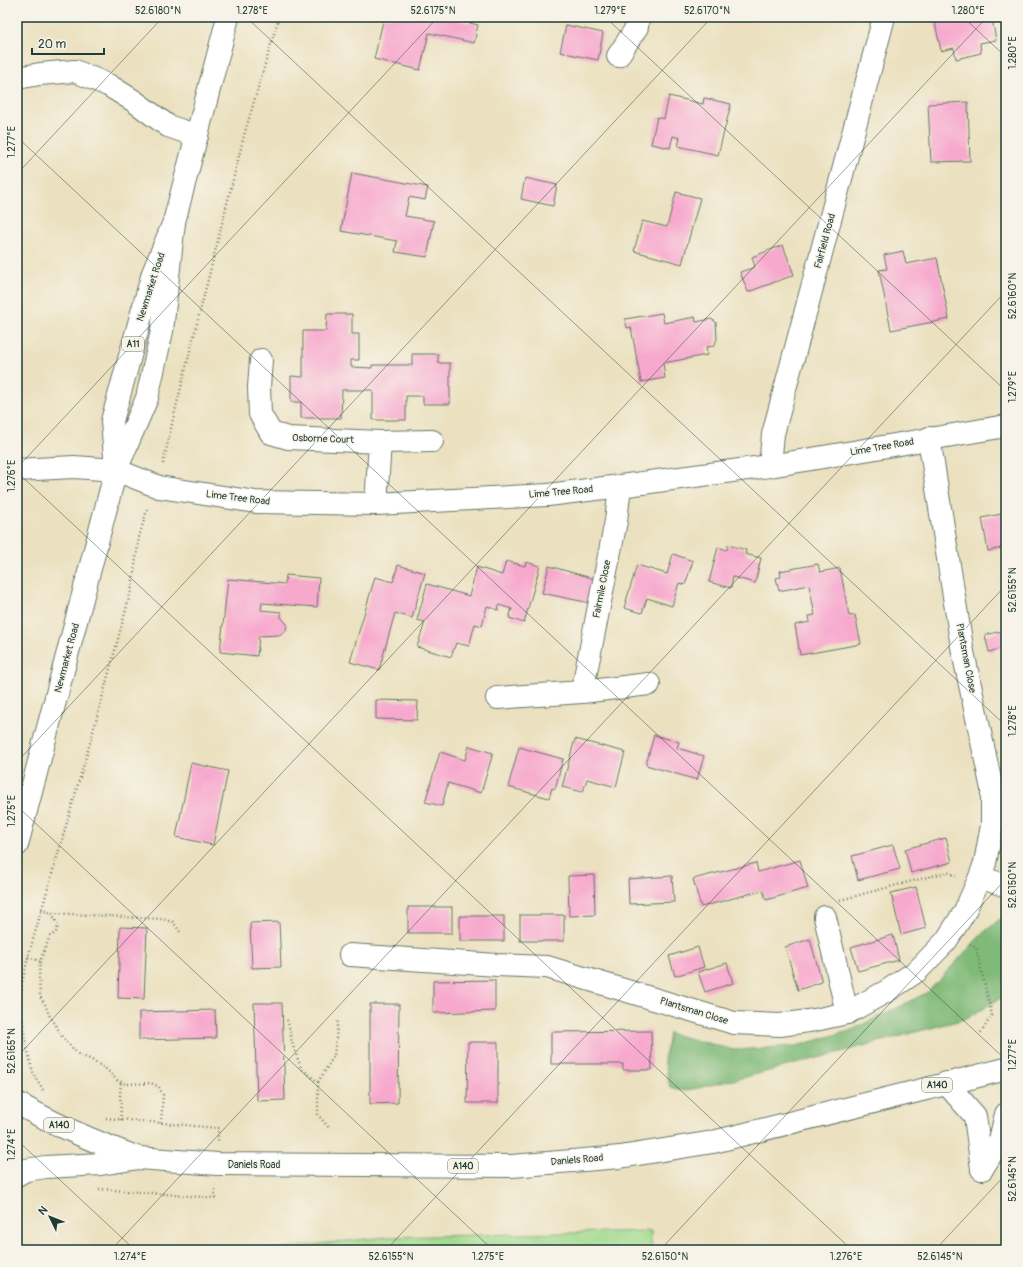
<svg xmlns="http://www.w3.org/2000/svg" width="1023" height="1267" font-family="Pangolin,sans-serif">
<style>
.green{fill:#a0da8d;stroke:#608c60}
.forest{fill:#80ba78;stroke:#507c56}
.building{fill:#f7a8cd}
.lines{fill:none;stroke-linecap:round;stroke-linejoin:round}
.minor-casing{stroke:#667665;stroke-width:24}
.major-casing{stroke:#667665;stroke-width:24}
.highway-casing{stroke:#667665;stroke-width:24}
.path{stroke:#667665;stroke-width:2.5;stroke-dasharray:1 3;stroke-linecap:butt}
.minor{stroke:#fff;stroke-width:22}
.major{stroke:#fff;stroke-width:22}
.highway{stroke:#fff;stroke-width:22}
.ticks{fill:none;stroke:#1f3d34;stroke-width:1;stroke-opacity:0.45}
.labels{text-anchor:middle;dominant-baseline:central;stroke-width:3;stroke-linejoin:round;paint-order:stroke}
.shield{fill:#f7f3e8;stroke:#60746a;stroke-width:1}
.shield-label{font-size:9px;font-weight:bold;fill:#1f3d34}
.street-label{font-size:10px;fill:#1f3d34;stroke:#f7f3e8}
.neatline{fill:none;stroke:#1f3d34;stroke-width:1.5}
.ticks-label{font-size:10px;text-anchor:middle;fill:#1f3d34}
</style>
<rect width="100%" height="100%" fill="#f7f3e8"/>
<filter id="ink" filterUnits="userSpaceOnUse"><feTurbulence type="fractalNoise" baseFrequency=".025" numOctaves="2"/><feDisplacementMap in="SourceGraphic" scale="8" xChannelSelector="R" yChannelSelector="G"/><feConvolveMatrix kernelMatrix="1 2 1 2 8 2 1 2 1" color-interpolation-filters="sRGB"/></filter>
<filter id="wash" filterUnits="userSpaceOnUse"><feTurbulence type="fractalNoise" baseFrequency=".012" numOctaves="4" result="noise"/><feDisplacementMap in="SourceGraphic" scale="16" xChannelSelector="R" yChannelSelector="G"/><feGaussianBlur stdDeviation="0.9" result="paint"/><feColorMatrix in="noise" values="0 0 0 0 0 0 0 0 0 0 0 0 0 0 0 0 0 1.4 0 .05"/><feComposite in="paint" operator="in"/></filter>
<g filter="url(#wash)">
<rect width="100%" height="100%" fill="#ebe1c0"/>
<!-- green -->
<polygon class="green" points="651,1231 652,1250 261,1250 385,1237"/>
<!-- forest -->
<polygon class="forest" points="1006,914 1006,995 965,1019 746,1077 684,1091 670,1087 664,1060 669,1033 734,1050 796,1046 852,1030 928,992 982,934"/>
<g id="blocks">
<!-- building -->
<g class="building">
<polygon points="384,17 445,17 478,25 474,43 429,33 420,70 374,59"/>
<polygon points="939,17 996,17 996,18 992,19 996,40 980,43 981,53 956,59 954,48 941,51 934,18"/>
<polygon points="566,25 603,33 598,60 560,52"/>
<polygon points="669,96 703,104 704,98 731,104 718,155 678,146 680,138 673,136 670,148 651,144 657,117 664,119"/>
<polygon points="968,102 970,161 931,162 928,104"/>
<polygon points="352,173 428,187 425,200 409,197 405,216 434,221 427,257 395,252 397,241 341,231"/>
<polygon points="525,178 557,185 553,206 521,199"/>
<polygon points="676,192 700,198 682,264 634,251 642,221 667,227"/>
<polygon points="783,245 794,275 748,292 740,272 755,267 752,257"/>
<polygon points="903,251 906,264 937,258 949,319 891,330 879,270 887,269 884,255"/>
<polygon points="662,313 664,323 695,317 696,322 711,319 716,322 717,339 714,346 706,347 707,355 663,363 665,378 641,382 631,327 627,328 625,319"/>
<polygon points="327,314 352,314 352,334 359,334 359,360 351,360 351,367 372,368 372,365 412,365 412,354 438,354 438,363 450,363 450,404 423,404 423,396 406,396 406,420 373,420 373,390 342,390 341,418 301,418 301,402 291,402 291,376 303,377 303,331 326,331"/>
<polygon points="1006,513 1006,547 988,551 982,518"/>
<polygon points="728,545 746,550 745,554 761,558 755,583 733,577 731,588 709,582 718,547 727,550"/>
<polygon points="673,554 693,561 685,585 679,583 672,606 647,598 642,613 624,608 637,565 667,574"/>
<polygon points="506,561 525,566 526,562 540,566 524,623 509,618 512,609 499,605 498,610 487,606 482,626 475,624 469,646 456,643 451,657 417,647 425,622 417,620 427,584 469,596 477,567 502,575"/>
<polygon points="818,564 820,572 840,568 849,616 855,615 861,644 800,655 795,625 810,622 809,616 815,615 809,585 779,591 776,578 781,577 780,571"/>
<polygon points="398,565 425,573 412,618 395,613 379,670 350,662 375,577 393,582"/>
<polygon points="549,566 595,579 590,603 542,593"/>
<polygon points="286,575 319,578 317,607 262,603 261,610 281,612 281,617 287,624 286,631 279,635 259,636 257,656 220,652 228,579 285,584"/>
<polygon points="1006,630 1006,647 989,652 985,635"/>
<polygon points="376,700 418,701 417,720 376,719"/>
<polygon points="654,735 679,742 677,748 704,756 697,780 646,765"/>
<polygon points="575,739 625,752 616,787 587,779 583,792 562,787"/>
<polygon points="469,746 493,753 481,793 448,783 442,806 425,802 440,752 465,760"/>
<polygon points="519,747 563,759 555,789 552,788 549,798 508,787"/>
<polygon points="191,763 228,771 213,845 176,837"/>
<polygon points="946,838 952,862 911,873 905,849"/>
<polygon points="893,845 900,869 858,880 852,856"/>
<polygon points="800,860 808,888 766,900 763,890 701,907 693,879 756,863 758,872"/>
<polygon points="594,875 595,915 569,916 568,876"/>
<polygon points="672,876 674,902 629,904 628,879"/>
<polygon points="916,887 926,928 901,935 891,893"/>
<rect x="408" y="907" width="44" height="26"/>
<rect x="520" y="915" width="44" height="26"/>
<rect x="460" y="916" width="44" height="25"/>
<polygon points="279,922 281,967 252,968 250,923"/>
<polygon points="120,927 147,928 144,999 118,998"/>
<polygon points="893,935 899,960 858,971 851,947"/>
<polygon points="810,939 822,982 798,990 785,947"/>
<polygon points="698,947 704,967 675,976 669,956"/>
<polygon points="727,963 733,983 705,992 698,972"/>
<polygon points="495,980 495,1011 433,1013 433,981"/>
<polygon points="254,1003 282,1003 285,1100 257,1101"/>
<polygon points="370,1004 399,1004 398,1103 370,1104"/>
<polygon points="215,1010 216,1038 139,1040 139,1012"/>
<polygon points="651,1031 652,1070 623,1070 623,1064 551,1064 551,1032"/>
<polygon points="468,1042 498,1042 498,1103 467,1103"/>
</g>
</g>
</g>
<g filter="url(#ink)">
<use href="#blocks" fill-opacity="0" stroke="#667665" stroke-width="1"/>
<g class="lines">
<!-- minor casing -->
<g class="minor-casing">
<g id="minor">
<polyline points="618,56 637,27 638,17"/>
<polyline points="17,78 40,74 75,71 108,85 134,101 168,126 197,136"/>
<polyline points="261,360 259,387 260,414 271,433 288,438 380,442 376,504"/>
<polyline points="380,442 432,441"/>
<polyline points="770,466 773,434 884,17"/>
<polyline points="17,470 74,467 116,470 159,487 256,502 376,504 548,495 620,486 770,466 1006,426"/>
<polyline points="582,692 616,521 620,486"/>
<polyline points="497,698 582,692 649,684"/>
<polyline points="980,877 1006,886"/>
<polyline points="825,917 847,1013"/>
<polyline points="350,955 497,965 547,967 734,1023 780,1025 815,1020 847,1013 887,991 917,971 946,941 964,913 980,877 985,863 992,825 992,789 962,647 929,438"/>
<polyline points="946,1083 975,1116 982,1169"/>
<polyline points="982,1169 1000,1140 1006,1114"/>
</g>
</g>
<!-- major casing -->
<g class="major-casing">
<g id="major">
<polyline points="116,469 112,421 153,273 174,222 228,17"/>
<polyline points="17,845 116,470 147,398 162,331 174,222"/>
</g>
</g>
<!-- highway casing -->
<g class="highway-casing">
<g id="highway">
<path d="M17,1103C55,1125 95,1142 136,1157"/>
<polyline points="17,1175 26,1170 46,1167 101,1164 139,1158 217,1164 512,1166 620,1157 713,1142 1006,1069"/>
</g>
</g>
<!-- path -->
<g class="path">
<polyline points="163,464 173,419 245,132 279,17"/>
<polyline points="840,900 947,872 956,876"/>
<polyline points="41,910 52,913 162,919 173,922 180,932"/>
<polyline points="52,913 58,926 56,933 50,936 40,961 39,976 40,997 45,1004 49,1015 56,1025 62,1037 79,1055 90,1059 105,1068 117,1080 126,1084 151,1083 159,1087 163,1095 161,1123"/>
<polyline points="970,944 976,948 992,1015 980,1034"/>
<polyline points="28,957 40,961"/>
<polyline points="287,1020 289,1026 292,1043 301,1068 318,1082 318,1115 330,1129"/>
<polyline points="318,1082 334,1056 338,1019"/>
<polyline points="43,1090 33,1073 26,1044 21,1009 22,983 28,957 90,743 132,587 139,537 147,510 149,508"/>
<polyline points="106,1118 218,1128 218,1142"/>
<polyline points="121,1120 120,1093 121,1082"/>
<polyline points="99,1189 215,1198 215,1187"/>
</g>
<!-- minor -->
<use href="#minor" class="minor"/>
<!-- major -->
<use href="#major" class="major"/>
<!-- highway -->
<use href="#highway" class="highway"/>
</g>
</g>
<!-- ticks -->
<path class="ticks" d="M246,17L1006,726M605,17L1006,391M963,17L1006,57M17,137L1006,1060M17,174L163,17M17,468L438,17M17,472L852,1250M17,762L712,17M17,806L493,1250M17,1057L987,17M17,1140L135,1250M111,1250L1006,291M386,1250L1006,585M660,1250L1006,879M935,1250L1006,1174"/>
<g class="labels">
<!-- shield labels -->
<g class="shield">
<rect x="122" y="337" width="22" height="14" rx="3"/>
<rect x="922" y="1078" width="30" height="14" rx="3"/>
<rect x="44" y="1118" width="30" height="14" rx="3"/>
<rect x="448" y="1159" width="30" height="14" rx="3"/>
</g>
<g class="shield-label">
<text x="133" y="344">A11</text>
<text x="937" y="1085">A140</text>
<text x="59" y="1125">A140</text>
<text x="463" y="1166">A140</text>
</g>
<!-- street labels -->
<g class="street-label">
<text transform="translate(825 241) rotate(-75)">Fairfield Road</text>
<text transform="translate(151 287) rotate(-72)">Newmarket Road</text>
<text transform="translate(323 439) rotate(2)">Osborne Court</text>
<text transform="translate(882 447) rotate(-10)">Lime Tree Road</text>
<text transform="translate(561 492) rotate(-5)">Lime Tree Road</text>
<text transform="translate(238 498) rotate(7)">Lime Tree Road</text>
<text transform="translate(602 589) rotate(-79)">Fairmile Close</text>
<text transform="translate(67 658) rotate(-75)">Newmarket Road</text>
<text transform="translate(966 658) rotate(79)">Plantsman Close</text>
<text transform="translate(694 1011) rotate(17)">Plantsman Close</text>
<text transform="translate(577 1160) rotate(-5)">Daniels Road</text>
<text x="254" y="1165">Daniels Road</text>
</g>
</g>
<!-- margin -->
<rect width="1023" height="1267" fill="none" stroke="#f7f3e8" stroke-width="44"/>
<!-- north arrow -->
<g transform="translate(50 1217) rotate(313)" stroke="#f7f3e8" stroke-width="3" paint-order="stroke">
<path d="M0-3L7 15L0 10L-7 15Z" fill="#1f3d34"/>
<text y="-6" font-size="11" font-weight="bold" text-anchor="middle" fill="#1f3d34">N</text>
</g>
<!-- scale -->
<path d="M32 48v6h72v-6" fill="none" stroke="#1f3d34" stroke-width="2"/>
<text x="38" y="48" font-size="12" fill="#1f3d34" stroke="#f7f3e8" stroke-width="3" paint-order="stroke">20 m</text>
<rect x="22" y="22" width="979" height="1223" class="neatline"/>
<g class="ticks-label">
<text x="158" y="14">52.6180°N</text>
<text x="252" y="14">1.278°E</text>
<text x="433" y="14">52.6175°N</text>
<text x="610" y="14">1.279°E</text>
<text x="707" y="14">52.6170°N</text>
<text x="968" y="14">1.280°E</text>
<text transform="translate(1012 53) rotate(-90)" y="4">1.280°E</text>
<text transform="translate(11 142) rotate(-90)" y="4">1.277°E</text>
<text transform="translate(1012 296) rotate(-90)" y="4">52.6160°N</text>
<text transform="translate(1012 387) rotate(-90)" y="4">1.279°E</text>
<text transform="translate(11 476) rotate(-90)" y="4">1.276°E</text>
<text transform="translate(1012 590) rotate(-90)" y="4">52.6155°N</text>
<text transform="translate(1012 721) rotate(-90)" y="4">1.278°E</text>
<text transform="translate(11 811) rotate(-90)" y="4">1.275°E</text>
<text transform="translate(1012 885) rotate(-90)" y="4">52.6150°N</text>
<text transform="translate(11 1051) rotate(-90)" y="4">52.6165°N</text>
<text transform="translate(1012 1055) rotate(-90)" y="4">1.277°E</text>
<text transform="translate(11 1145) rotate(-90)" y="4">1.274°E</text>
<text transform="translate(1012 1179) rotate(-90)" y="4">52.6145°N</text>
<text x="130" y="1260">1.274°E</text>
<text x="391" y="1260">52.6155°N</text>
<text x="488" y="1260">1.275°E</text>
<text x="665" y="1260">52.6150°N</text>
<text x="846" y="1260">1.276°E</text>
<text x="940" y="1260">52.6145°N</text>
</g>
</svg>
